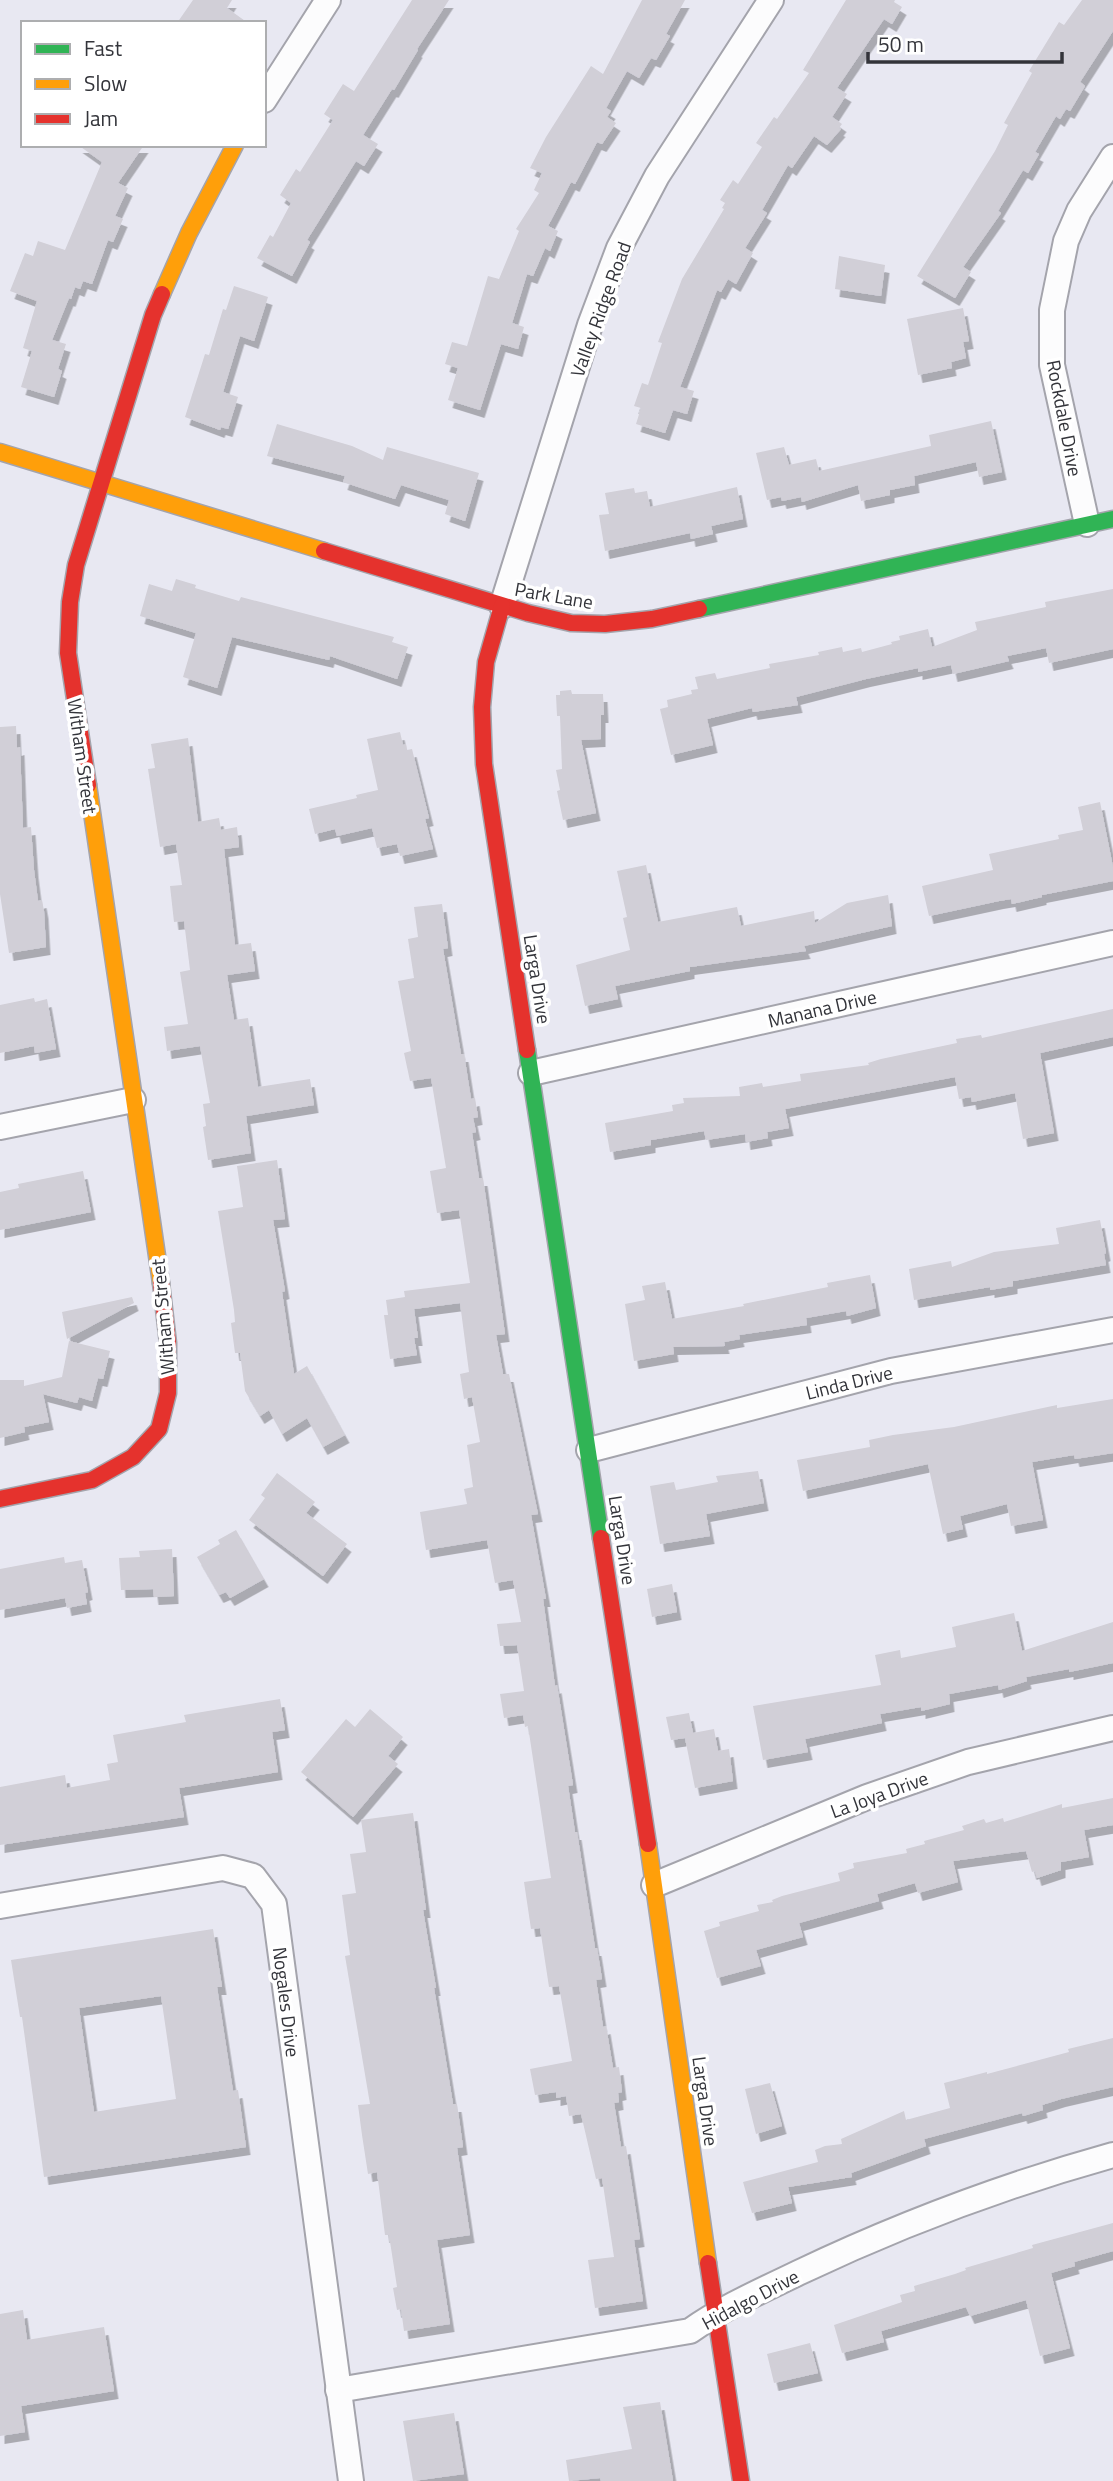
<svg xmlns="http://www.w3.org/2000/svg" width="1113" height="2481" font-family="'Titillium Web',sans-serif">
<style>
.building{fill:#d1cfd7;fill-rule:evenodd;filter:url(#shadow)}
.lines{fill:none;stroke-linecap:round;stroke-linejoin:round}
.street-casing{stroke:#a4a4ac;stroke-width:28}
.fast-casing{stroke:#a4a4ac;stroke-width:19}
.slow-casing{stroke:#a4a4ac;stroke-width:19}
.jam-casing{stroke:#a4a4ac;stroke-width:19}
.street{stroke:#fcfcfd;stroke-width:24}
.fast{stroke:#30b455;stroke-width:16}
.slow{stroke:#ff9f0a;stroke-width:16}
.jam{stroke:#e5322d;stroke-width:16}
.labels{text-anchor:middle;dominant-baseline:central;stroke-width:7;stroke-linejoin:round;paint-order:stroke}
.street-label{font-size:19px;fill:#33343a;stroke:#fff}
</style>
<defs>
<filter id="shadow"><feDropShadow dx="4.5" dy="8" stdDeviation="0" flood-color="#0004"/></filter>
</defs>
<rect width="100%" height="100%" fill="#e8e8f2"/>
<!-- building -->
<g class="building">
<polygon points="193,0 232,0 227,8 248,23 177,23"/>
<polygon points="412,0 449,0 417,49 418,50 394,90 392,89 363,135 378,144 364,166 356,161 307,240 310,242 292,276 257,258 270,235 273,237 291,203 280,195 296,169 300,172 333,120 324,114 343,84 354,91"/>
<polygon points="642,0 685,0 666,34 670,36 656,60 651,58 639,78 627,71 606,108 611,111 607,117 616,123 602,144 597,142 575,184 571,182 548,226 558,231 550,251 545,248 533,276 527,274 512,323 524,327 518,349 501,344 480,410 448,400 458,368 445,364 452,342 467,346 488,276 499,279 519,231 516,229 539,193 534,190 542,173 530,168 546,137 591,66 603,74"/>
<polygon points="846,0 895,0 894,2 902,7 892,24 884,19 837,88 847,94 832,117 842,124 839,128 841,129 827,145 814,136 792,168 788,165 762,210 767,213 745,248 753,253 736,284 728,279 721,292 717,290 680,387 694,391 687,414 673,410 665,433 636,424 641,408 634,406 642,383 648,385 662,343 658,342 682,279 724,209 722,208 725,203 720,200 733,180 738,184 762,147 756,143 774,117 777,119 809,73 803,70"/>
<polygon points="1082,0 1113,0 1113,31 1080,82 1085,86 1070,111 1066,109 1060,119 1056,116 1035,152 1039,154 1028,173 1023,170 998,211 1001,213 963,267 971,272 955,298 917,276 995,151 1008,125 1004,123 1032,73 1029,71 1059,22 1064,25"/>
<polygon points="78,145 144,145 118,183 128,188 115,216 123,219 113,242 108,240 92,284 83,281 80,289 75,287 71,299 69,298 52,340 66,344 58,369 62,371 54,397 21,387 32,351 23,348 37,301 10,291 25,253 33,256 38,241 65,250 102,162"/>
<polygon points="839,256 885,265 881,296 835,289"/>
<polygon points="234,286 268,297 254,341 240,336 223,392 238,397 228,429 221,427 220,430 185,417 205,354 209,355 223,309 226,310"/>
<polygon points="963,308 969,341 963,342 966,358 951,362 952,368 918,375 907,319"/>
<polygon points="991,421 1002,472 979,477 976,462 914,476 915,485 890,490 890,495 861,501 858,485 802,502 801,497 782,501 781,497 767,500 756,453 784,447 789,465 816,459 819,471 931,446 929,435"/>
<polygon points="277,424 352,446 383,460 387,447 479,473 465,521 445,514 449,500 401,485 395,499 343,482 345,476 267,456"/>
<polygon points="737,487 743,519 711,526 713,534 691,539 690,533 605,551 599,515 609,514 605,493 634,488 635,493 647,491 650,507"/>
<polygon points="176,579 196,585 195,588 239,601 241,597 394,637 392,642 408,647 397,679 330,656 329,660 232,637 217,688 183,677 196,633 140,616 149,584 172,591"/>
<polygon points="1113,589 1113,649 1049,663 1046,648 1007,656 1009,661 953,674 951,665 918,672 918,668 866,679 796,697 798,705 753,712 752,708 707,719 713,745 671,755 660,709 668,707 667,700 692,694 691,690 698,689 695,677 715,673 717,679 770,668 769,664 819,655 818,652 842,647 843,652 861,648 862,652 892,644 891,642 900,640 899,636 928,629 932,647 977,630 975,622 1046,607 1045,602"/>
<polygon points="571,690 572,694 603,694 604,715 601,715 601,739 581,740 596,813 563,820 557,791 560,790 556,770 562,769 560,716 557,716 556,695 560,695 560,691"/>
<polygon points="16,726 17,748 20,747 23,828 31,827 34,870 38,901 42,900 44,911 46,947 9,953 0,894 0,727"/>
<polygon points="400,732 403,745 406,744 407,750 412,749 429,818 425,819 433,849 400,856 397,844 377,848 372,828 337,836 335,829 315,834 309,809 357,798 356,795 378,790 367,739"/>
<polygon points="188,738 198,822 219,818 221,830 237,827 239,847 224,849 235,945 251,943 255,971 227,975 234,1020 248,1018 258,1087 310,1079 314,1105 246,1116 251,1153 208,1160 203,1127 206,1126 203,1104 210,1103 200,1046 167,1051 164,1027 188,1024 180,972 190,970 184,921 174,922 170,886 182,885 176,844 160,847 148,769 155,768 151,744"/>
<polygon points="1100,802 1113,867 1113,881 1042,895 1042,897 1012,904 1011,899 999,901 929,916 922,886 993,870 989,854 1059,839 1058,835 1083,830 1078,807"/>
<polygon points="646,865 658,922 737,907 741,926 814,911 815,923 847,903 888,895 892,926 804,946 806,951 690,967 690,971 615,986 618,999 585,1006 576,965 630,950 623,918 627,917 617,871"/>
<polygon points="442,904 448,948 443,949 461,1054 464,1054 471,1099 475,1098 478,1117 473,1118 476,1132 472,1133 479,1178 483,1178 505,1334 496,1335 503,1374 509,1374 538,1514 531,1515 546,1599 543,1599 555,1686 557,1685 573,1785 568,1786 575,1832 577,1832 595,1948 597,1948 602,1979 596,1980 603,2027 606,2026 613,2068 619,2067 622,2092 618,2093 619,2102 614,2103 621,2147 626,2146 640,2239 634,2240 643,2301 595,2308 588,2260 614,2257 602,2178 596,2179 581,2114 569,2116 566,2096 556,2098 556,2092 535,2095 530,2069 572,2061 559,1986 549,1987 540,1928 531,1929 524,1882 551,1878 528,1726 525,1727 523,1715 504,1718 500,1694 524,1691 517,1645 500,1646 497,1624 521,1622 513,1580 495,1583 487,1540 426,1550 420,1512 467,1504 464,1489 473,1487 467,1445 480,1442 472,1397 464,1399 460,1374 469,1372 460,1303 414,1309 418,1338 414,1338 417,1355 390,1359 384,1315 388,1315 386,1300 405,1297 404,1291 470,1283 459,1210 437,1213 430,1171 446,1168 431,1078 410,1081 404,1053 411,1051 398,981 414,978 408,939 418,937 414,907"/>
<polygon points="34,998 35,1002 47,999 56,1049 35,1053 34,1046 0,1053 0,1005"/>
<polygon points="1113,1009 1113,1037 1040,1053 1054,1133 1023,1139 1015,1093 972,1102 971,1097 959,1099 955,1077 785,1109 789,1128 767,1132 768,1138 746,1142 745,1134 706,1140 704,1131 651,1140 651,1145 610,1152 605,1123 673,1111 672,1105 684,1103 683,1098 740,1096 739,1087 762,1083 763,1087 801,1081 800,1074 869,1065 868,1063 881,1059 957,1043 956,1039 981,1035 982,1038"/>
<polygon points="277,1160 285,1219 273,1220 285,1291 282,1292 294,1374 307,1366 345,1435 323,1447 307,1418 282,1434 269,1410 260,1416 245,1391 240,1353 235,1353 231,1323 235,1322 234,1310 218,1211 243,1207 237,1166"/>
<polygon points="83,1171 91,1212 0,1230 0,1192 19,1188 18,1184"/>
<polygon points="1100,1220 1106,1253 1104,1254 1106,1265 1013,1281 1013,1286 990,1290 990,1287 914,1300 909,1269 951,1261 952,1267 994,1252 1059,1244 1056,1228"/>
<polygon points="870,1275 876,1308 847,1316 846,1311 806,1318 807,1325 739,1335 740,1339 724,1342 725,1346 673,1347 674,1354 634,1361 625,1304 645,1300 642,1286 665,1282 672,1319 744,1306 743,1304 828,1287 827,1283"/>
<polygon points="132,1297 134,1303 67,1339 62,1312"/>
<polygon points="69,1341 110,1351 103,1379 98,1378 92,1401 79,1397 77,1403 43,1394 49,1422 24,1427 25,1432 0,1438 0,1380 24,1380 24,1386 62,1377"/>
<polygon points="1113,1399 1113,1453 1075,1459 1074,1455 1032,1462 1043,1520 1011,1526 1007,1504 960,1516 963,1529 943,1534 928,1464 803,1491 797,1460 870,1447 869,1440 893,1435 954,1427 1057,1405 1057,1408"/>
<polygon points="758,1471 764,1503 706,1514 710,1536 660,1544 650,1486 674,1482 676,1490 718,1482 716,1476"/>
<polygon points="277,1473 315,1502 306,1513 347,1544 323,1576 249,1520 265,1498 261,1495"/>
<polygon points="236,1530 264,1579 230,1598 226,1592 219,1595 197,1557 220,1544 218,1540"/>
<polygon points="172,1549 174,1596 154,1597 153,1589 121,1590 119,1558 140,1557 139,1551"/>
<polygon points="64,1557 65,1563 82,1560 88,1592 85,1593 87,1604 67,1608 65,1598 0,1610 0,1569"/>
<polygon points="672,1584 677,1612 652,1617 647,1589"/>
<polygon points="1014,1613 1022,1651 1113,1622 1113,1663 1069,1672 1069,1669 1026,1677 1027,1681 999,1690 998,1685 949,1694 950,1704 921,1711 921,1707 880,1714 882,1723 805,1739 808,1752 763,1760 753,1706 881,1685 875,1655 900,1650 901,1658 956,1647 952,1627"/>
<polygon points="280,1699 285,1730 272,1732 278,1772 179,1788 184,1817 0,1845 0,1787 65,1775 67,1788 110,1780 107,1764 118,1762 113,1735 186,1722 184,1715"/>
<polygon points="370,1709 403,1737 388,1756 398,1764 353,1817 301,1772 346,1719 355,1727"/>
<polygon points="689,1713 693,1733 714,1729 718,1751 729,1749 733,1781 695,1788 685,1738 671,1740 666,1717"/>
<polygon points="1113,1798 1113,1825 1084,1830 1089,1857 1061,1862 1061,1870 1037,1878 1035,1871 1032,1872 1026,1851 953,1861 958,1882 918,1893 915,1883 877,1894 879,1901 799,1923 803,1937 756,1950 761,1966 717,1978 704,1931 720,1926 719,1922 759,1911 757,1905 773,1902 772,1900 782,1896 840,1881 838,1873 854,1868 853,1863 907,1853 906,1849 925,1844 924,1841 964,1830 962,1826 984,1819 986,1823 1003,1818 1004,1822 1062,1804 1062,1808"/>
<polygon points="413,1813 426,1910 423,1910 436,1988 434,1988 453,2104 457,2104 463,2147 457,2148 470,2235 437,2240 450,2324 404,2331 401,2309 397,2310 393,2288 397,2287 389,2235 385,2235 377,2172 368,2174 362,2135 358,2105 370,2104 345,1956 350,1955 342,1895 356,1893 350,1854 366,1852 361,1820"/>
<path d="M213,1929L222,1987H217L233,2091L238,2090L246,2147L44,2177L22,2017H20L11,1960ZM161,1996L176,2099L94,2112L79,2008Z"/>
<polygon points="1113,2038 1113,2087 1061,2099 1042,2105 1043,2110 1023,2116 1022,2113 924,2139 926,2146 851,2173 852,2177 788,2187 792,2203 752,2213 743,2182 818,2162 815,2150 825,2146 842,2144 841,2139 904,2111 906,2120 950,2108 944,2083 987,2072 987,2074 1069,2052 1068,2049"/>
<polygon points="770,2083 782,2126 756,2134 745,2089"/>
<polygon points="1113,2223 1113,2251 1074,2262 1075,2266 1051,2273 1070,2348 1040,2356 1026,2300 970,2316 966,2307 881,2331 884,2342 842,2353 834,2325 902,2302 900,2295 915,2291 914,2286 955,2274 966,2270 965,2268 1033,2248 1032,2245"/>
<polygon points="23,2310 27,2340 104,2327 114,2391 21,2406 25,2432 0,2436 0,2314"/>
<polygon points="810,2343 818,2373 774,2383 767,2354"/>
<polygon points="660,2402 673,2481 601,2481 600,2478 569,2481 566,2460 632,2449 623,2407"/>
<polygon points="454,2413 464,2474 413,2481 403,2421"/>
</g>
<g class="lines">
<!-- street casing -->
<g class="street-casing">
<g id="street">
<polyline points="264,100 328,0"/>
<polyline points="1087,524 1052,365 1052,310 1066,241 1079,211 1113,157"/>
<polyline points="502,606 590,325 619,248 657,176 771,0"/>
<polyline points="531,1073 1113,943"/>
<polyline points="0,1127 133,1100"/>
<polyline points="589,1450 891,1371 1113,1330"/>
<polyline points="654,1885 867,1797 968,1762 1113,1728"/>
<polyline points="0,1906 223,1868 253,1876 274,1904 351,2481"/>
<path d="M338,2390L690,2331C724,2307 761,2291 798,2273C899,2225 1005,2185 1113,2155"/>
</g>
</g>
<!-- fast casing -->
<g class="fast-casing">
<g id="fast">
<polyline points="699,609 1113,519"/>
<polyline points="527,1050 601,1538"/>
</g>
</g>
<!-- slow casing -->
<g class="slow-casing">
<g id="slow">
<polyline points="162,294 189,233 235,145"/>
<polyline points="0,452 324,551"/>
<polyline points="88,785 161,1283"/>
<polyline points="648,1844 708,2263"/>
</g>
</g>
<!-- jam casing -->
<g class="jam-casing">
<g id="jam">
<polyline points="324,551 528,613 571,623 605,624 652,619 699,609"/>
<polyline points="502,606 486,662 482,707 484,764 527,1050"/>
<polyline points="88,785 68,653 70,602 76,565 153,315 162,294"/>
<polyline points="0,1499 92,1480 133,1457 159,1429 168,1393 168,1343 161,1283"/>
<polyline points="601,1538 648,1844"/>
<polyline points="708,2263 741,2481"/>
</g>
</g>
<!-- street -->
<use href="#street" class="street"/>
<!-- fast -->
<use href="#fast" class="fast"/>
<!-- slow -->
<use href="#slow" class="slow"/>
<!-- jam -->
<use href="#jam" class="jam"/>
</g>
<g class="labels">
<!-- street labels -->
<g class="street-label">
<text transform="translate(600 309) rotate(-70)">Valley Ridge Road</text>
<text transform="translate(1065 418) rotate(79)">Rockdale Drive</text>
<text transform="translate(554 595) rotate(10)">Park Lane</text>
<text transform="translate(83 756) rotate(82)">Witham Street</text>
<text transform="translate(538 979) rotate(81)">Larga Drive</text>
<text transform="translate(822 1008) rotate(-13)">Manana Drive</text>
<text transform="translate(162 1317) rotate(-95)">Witham Street</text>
<text transform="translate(849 1382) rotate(-14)">Linda Drive</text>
<text transform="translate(623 1540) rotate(81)">Larga Drive</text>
<text transform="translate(879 1794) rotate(-20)">La Joya Drive</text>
<text transform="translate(287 2002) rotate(83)">Nogales Drive</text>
<text transform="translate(706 2101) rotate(82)">Larga Drive</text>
<text transform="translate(750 2299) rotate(-28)">Hidalgo Drive</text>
</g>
</g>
<!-- legend -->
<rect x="21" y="21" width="245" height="126" fill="#ffffff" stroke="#adaeb0" stroke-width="2"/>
<rect x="35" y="44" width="35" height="10" fill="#30b455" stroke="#adaeb0" stroke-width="2"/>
<text x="84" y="56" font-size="21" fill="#33343a">Fast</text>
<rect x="35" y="79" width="35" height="10" fill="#ff9f0a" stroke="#adaeb0" stroke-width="2"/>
<text x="84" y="91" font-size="21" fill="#33343a">Slow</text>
<rect x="35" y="114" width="35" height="10" fill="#e5322d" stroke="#adaeb0" stroke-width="2"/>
<text x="84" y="126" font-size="21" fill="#33343a">Jam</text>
<!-- scale -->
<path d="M868 52v10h194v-10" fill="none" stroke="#33343a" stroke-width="3.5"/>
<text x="878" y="52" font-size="21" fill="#33343a" stroke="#ffffff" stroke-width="5" paint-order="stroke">50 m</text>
</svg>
